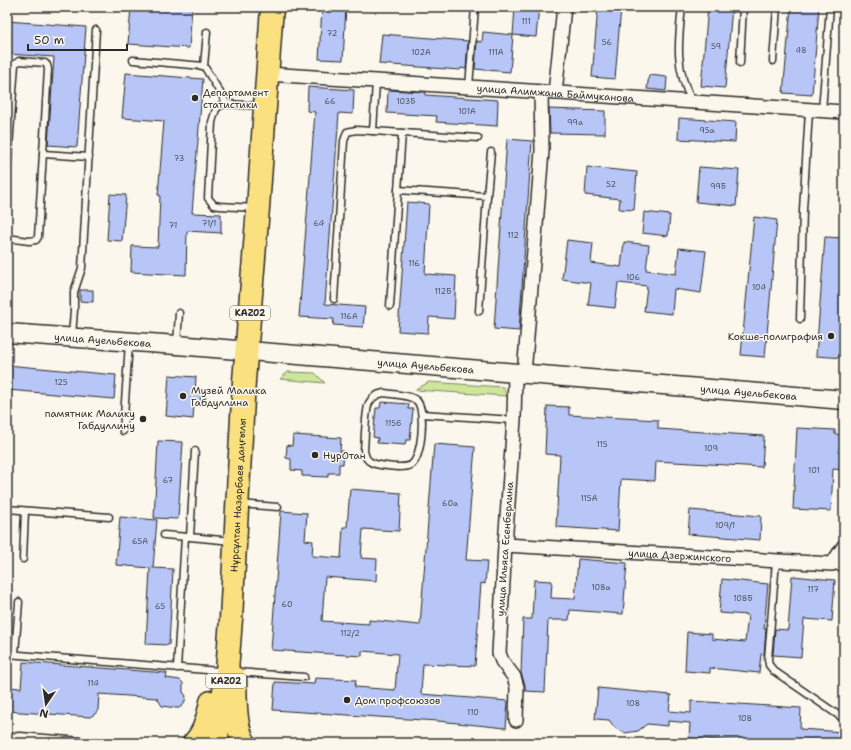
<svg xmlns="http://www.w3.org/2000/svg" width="851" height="750" font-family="'Shantell Sans',sans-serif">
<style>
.green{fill:#cde69c;stroke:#7c8864}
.building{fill:#b7c6f6;stroke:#2b2b2b}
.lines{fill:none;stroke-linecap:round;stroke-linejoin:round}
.lane-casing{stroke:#2b2b2b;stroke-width:9}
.street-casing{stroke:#2b2b2b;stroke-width:16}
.secondary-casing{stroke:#2b2b2b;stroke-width:21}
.highway-casing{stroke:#2b2b2b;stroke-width:25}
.lane{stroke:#fbf7ec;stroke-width:6}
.street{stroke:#fbf7ec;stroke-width:13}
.secondary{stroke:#fbf7ec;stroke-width:18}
.highway{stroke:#fbe080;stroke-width:22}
.poi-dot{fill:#2b2b2b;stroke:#fbf7ec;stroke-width:1.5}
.labels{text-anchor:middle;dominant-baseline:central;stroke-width:3;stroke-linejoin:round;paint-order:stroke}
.number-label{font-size:8px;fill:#4e525e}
.shield{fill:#fbf7ec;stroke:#696865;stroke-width:1}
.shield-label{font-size:9px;font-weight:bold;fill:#2b2b2b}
.poi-label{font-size:10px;fill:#2b2b2b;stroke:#fbf7ec;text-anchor:start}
.street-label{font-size:10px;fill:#2b2b2b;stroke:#fbf7ec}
</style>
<rect width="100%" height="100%" fill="#fbf7ec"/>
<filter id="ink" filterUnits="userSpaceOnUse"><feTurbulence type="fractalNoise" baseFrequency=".025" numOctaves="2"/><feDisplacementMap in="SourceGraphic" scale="8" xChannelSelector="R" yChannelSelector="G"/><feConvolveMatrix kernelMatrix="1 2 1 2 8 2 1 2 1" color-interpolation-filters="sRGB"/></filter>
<g filter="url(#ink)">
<!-- green -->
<g class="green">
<polygon points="288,372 315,373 325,383 280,379"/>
<polygon points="429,382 503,387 507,396 415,390"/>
</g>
<!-- building -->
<g class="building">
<polygon points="131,7 192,7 189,48 128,44"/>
<polygon points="322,7 346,7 343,60 319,59"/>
<polygon points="515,7 539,7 536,37 513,35"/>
<polygon points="598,7 621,7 615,79 592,77"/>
<polygon points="708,7 732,7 725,88 701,86"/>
<polygon points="791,7 819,7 812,95 783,93"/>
<polygon points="7,21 86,27 77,147 48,145 54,57 7,54"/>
<polygon points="483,32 513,35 510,72 475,69 477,41 482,42"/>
<polygon points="382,34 468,41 466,69 461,68 460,70 379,64"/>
<polygon points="126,73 203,79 192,213 221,214 221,233 187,231 186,275 131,272 132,246 158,247 160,195 158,195 164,121 122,118"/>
<polygon points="649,75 667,77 666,91 647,89"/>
<polygon points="308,87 354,90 353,114 339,113 325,304 365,307 363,327 333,325 334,319 299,317 315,112 307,111"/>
<polygon points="388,90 426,92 425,95 498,100 497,126 436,122 437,116 387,113"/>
<polygon points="549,109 605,111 605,134 550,133"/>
<polygon points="679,118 736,122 735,142 678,139"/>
<polygon points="507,139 532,141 519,331 494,329"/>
<polygon points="587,167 637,172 634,210 619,209 620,199 585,195"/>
<polygon points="699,167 739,170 736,206 696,202"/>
<polygon points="110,194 126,195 122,241 107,240"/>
<polygon points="407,202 429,204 425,274 456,276 454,319 429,317 428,333 398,331"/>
<polygon points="644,212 670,215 668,236 642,233"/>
<polygon points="754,217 777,220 765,357 741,355"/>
<polygon points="825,237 844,238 844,358 816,356"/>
<polygon points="567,240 593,243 591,263 621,267 624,242 649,245 646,270 676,274 679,248 706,251 701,293 674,289 672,314 644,311 647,286 618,283 615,308 588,305 591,283 562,279"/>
<polygon points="80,290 93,290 93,302 80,301"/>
<polygon points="7,365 116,375 114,399 7,390"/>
<polygon points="169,375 196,377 195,393 201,393 200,406 194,405 193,419 166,416"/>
<polygon points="381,402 409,404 408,409 413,409 410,440 406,440 405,445 377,443 378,438 373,437 376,408 380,408"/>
<polygon points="547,406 569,407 569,415 658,420 658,429 764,436 762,467 656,461 655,481 621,479 618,531 556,527 560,455 545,454"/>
<polygon points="797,428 835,430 835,434 844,435 844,470 833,469 831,511 793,509"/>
<polygon points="293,435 341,438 340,451 344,451 343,464 339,464 339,473 328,473 328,477 302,476 302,471 291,470 291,459 286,458 287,445 292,446"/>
<polygon points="158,441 183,442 178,519 154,518"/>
<polygon points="434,444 475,447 466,560 487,561 485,584 481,583 475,666 423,664 421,694 508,701 506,728 438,721 273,710 275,682 314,684 315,678 356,680 355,687 395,690 398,654 362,651 362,656 271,650 281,511 307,513 305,540 313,541 312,556 341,558 343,527 347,527 350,489 401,493 399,531 363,529 361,558 377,559 376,581 325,577 322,621 369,624 369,620 420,625"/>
<polygon points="690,510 761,516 760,540 688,534"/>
<polygon points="120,517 157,520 153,568 173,569 169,645 146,644 150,568 116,565"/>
<polygon points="578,559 627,563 623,614 570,610 569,620 548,620 545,692 525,691 525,685 521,673 523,619 532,619 534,580 552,581 551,598 575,599"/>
<polygon points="792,576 835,580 832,621 804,619 801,657 773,655 775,629 788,630"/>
<polygon points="722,579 768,584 764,629 766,629 764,655 761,654 759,673 710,668 710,673 685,671 687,632 712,634 712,639 745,642 748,615 719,613"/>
<polygon points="23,662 167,673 166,678 180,680 183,683 183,692 186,696 185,701 183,705 179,708 176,708 162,706 157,698 99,694 98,710 95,714 90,717 7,711 7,687 21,688"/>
<polygon points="598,688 671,695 669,711 691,713 691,701 801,708 800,729 844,732 844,743 766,743 689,738 690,723 668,721 668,726 647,724 638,731 625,733 615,728 609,720 595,719"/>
</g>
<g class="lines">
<!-- lane casing -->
<g class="lane-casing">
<g id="lane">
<path d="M682,7C678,42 675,70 692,101"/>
<polyline points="207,32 204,66 227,104"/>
<polyline points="133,60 204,66"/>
<polyline points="773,61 777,7"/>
<polyline points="740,63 743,7"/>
<polyline points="469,87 475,7"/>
<polyline points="822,111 830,7"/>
<polyline points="373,131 478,138"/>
<polyline points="43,154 89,157"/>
<polyline points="7,175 15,64 19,61 45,63 47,65 48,69 38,237 36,240 29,241 7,238"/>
<polyline points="398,190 487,196 479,311"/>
<polyline points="487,196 491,152"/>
<polyline points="254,208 220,206 214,205 208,198 212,122 216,109 221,105 227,104 262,106"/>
<polyline points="334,299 344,141 347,132 356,130 373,131 376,82"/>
<polyline points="390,306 402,133"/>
<polyline points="800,319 803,210 809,111"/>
<polyline points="72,336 74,310 74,292 82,268 96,30"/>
<polyline points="177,344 179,313"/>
<path d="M384,393C395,395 409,394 417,401C426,410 422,458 411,465C404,469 375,466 369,461C365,458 365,455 364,450C365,440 365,411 369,403C372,397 378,394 384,393Z"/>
<polyline points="422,414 514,420"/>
<polyline points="123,431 129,343"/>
<polyline points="195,451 190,537 232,541"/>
<polyline points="240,504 278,507"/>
<polyline points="7,509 109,517"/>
<polyline points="164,535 188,537"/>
<polyline points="23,559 25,511"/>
<polyline points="776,561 768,659 769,665 774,671 844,719"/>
<polyline points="832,564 844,570"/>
<polyline points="7,654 219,671"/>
<polyline points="15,654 19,602"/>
<polyline points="177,668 185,537"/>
<polyline points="237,672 304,677"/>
<polyline points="8,737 20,736 82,741 86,743"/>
</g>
</g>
<!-- street casing -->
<g class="street-casing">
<g id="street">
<path id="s1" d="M267,74L469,87L844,112"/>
<polyline points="555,93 564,7"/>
<polyline points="515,374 514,420 505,545 499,653 502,661 514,677 517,687 516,720"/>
<polyline points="524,374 542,151 541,92"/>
<path id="s2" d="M505,545L832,564L844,546"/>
</g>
</g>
<!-- secondary casing -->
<g class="secondary-casing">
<g id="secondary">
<path id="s3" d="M7,333L177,345L844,400"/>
</g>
</g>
<!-- highway casing -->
<g class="highway-casing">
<g id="highway">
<path d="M235,678C236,696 234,727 245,743"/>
<path d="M194,743C205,732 208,716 211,702"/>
<path id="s4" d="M216,743L227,671L231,619L244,381L258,208L272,7"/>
</g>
</g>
<!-- lane -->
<use href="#lane" class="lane"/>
<!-- street -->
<use href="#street" class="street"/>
<!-- secondary -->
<use href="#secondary" class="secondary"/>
<!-- highway -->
<use href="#highway" class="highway"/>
</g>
</g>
<!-- markers -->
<g class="poi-dot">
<circle cx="195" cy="98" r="4"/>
<circle cx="831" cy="336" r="4"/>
<circle cx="183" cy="396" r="4"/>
<circle cx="143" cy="419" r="4"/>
<circle cx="315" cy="455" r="4"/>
<circle cx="347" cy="700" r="4"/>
</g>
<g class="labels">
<!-- number labels -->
<g class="number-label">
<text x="526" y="21">111</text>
<text x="332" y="33">72</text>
<text x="607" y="42">56</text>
<text x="716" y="46">59</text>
<text x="801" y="50">48</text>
<text x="421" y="52">102А</text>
<text x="496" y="52">111А</text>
<text x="330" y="101">66</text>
<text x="406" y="101">103Б</text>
<text x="467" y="111">101А</text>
<text x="575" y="122">99а</text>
<text x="707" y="130">95а</text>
<text x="179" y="158">73</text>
<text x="611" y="184">52</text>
<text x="718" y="186">99Б</text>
<text x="209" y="223">71/1</text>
<text x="319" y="223">64</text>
<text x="173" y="225">71</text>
<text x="513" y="235">112</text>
<text x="414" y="263">116</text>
<text x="633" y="277">106</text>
<text x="759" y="287">104</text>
<text x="443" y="291">112Б</text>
<text x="349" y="316">116А</text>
<text x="61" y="382">125</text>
<text x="393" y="423">115б</text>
<text x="602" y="444">115</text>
<text x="711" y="448">109</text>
<text x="814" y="470">101</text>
<text x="168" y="480">67</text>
<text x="589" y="498">115А</text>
<text x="450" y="503">60а</text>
<text x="725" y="525">109/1</text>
<text x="140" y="541">65А</text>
<text x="601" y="587">108а</text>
<text x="813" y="589">117</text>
<text x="743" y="598">108Б</text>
<text x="287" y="604">60</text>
<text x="160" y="606">65</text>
<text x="350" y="633">112/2</text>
<text x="93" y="683">114</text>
<text x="633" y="703">108</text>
<text x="473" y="712">110</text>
<text x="745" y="718">108</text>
</g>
<!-- shield labels -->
<g class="shield">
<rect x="230" y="306" width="40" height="14" rx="3"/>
<rect x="206" y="674" width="40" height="14" rx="3"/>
</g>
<g class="shield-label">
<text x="250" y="313">KАZ02</text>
<text x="226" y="681">KАZ02</text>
</g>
<!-- poi labels -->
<g class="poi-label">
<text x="203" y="92">Департамент<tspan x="203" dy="12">статистики</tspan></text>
<text x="823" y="336" text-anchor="end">Кокше-полиграфия</text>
<text x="191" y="390">Музей Малика<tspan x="191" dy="12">Габдуллина</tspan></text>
<text x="135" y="413" text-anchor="end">памятник Малику<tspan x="135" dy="12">Габдуллину</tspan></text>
<text x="323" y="455">НурОтан</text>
<text x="355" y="700">Дом профсоюзов</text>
</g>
<!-- street labels -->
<g class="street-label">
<text stroke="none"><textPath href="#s1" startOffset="289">улица Алимжана Баймуканова</textPath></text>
<text stroke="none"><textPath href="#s3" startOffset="96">улица Ауельбекова</textPath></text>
<text stroke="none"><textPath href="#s3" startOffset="420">улица Ауельбекова</textPath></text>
<text stroke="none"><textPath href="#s3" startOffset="744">улица Ауельбекова</textPath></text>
<text stroke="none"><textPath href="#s4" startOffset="249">Нұрсұлтан Назарбаев даңғылы</textPath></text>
<text transform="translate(505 549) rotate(-86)">улица Ильяса Есенберлина</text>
<text stroke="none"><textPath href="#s2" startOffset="175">улица Дзержинского</textPath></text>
</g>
</g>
<!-- margin -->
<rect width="851" height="750" fill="none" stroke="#fbf7ec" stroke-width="24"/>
<rect x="12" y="12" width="827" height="726" fill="none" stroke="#2b2b2b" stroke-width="1.5" filter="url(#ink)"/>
<!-- north arrow -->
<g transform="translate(46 704) rotate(193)" stroke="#fbf7ec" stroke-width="3" paint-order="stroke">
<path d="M0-3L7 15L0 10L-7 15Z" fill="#2b2b2b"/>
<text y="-6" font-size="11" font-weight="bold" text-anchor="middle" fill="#2b2b2b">N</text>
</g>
<!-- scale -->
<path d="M28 44v6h99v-6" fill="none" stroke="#2b2b2b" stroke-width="2"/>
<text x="34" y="44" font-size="12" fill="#2b2b2b" stroke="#fbf7ec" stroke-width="3" paint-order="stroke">50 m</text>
</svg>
